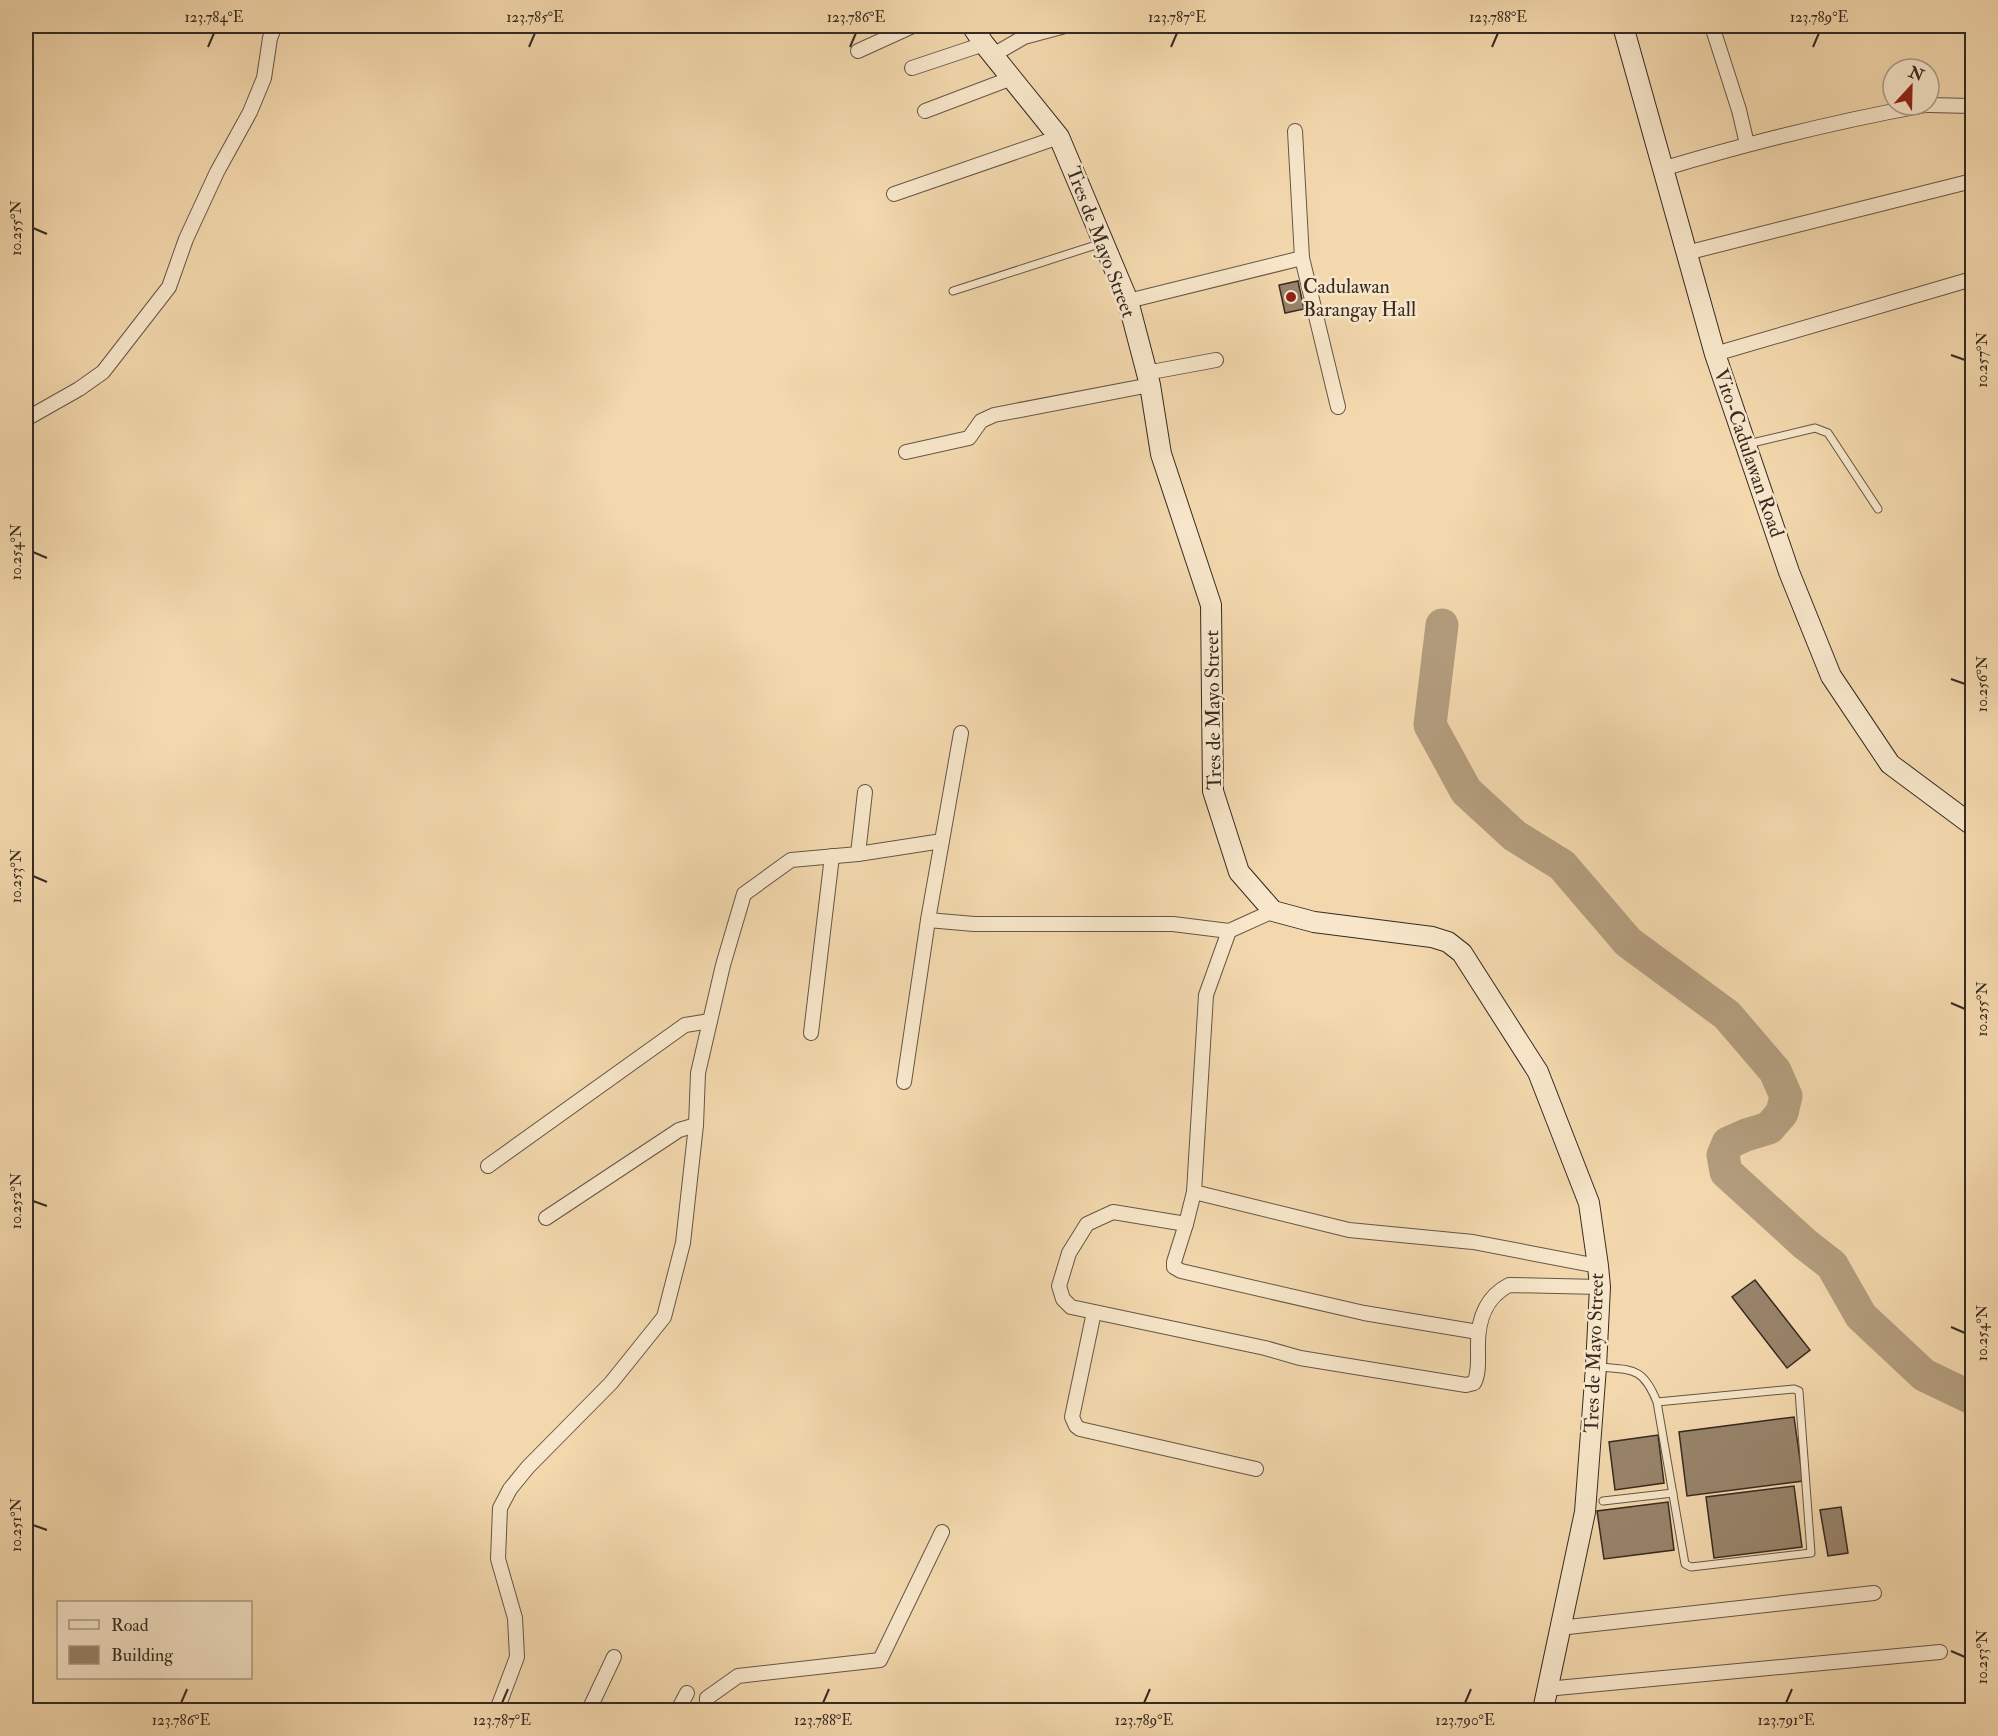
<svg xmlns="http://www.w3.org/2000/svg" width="1998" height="1736" font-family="'IM FELL Double Pica',serif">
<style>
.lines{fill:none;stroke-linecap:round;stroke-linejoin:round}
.river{stroke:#b39d7e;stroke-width:33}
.building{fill:#98846b;stroke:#362a23;stroke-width:1.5}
.lane-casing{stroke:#655646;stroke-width:9}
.street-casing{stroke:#655646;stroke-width:16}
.secondary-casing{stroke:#362a23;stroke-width:22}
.lane{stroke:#f7e6ca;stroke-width:7}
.street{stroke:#f7e6ca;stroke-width:14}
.secondary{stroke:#f7e6ca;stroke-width:20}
.ticks{fill:none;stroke:#362a23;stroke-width:2}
.poi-dot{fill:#8f2418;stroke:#f7e6ca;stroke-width:2}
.labels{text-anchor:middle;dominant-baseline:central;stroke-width:5;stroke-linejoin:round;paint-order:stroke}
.street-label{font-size:20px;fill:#362a23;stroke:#f7e6ca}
.poi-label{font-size:20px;fill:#362a23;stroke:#f7e6ca;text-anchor:start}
.neatline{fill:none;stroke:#362a23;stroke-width:2}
.ticks-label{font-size:15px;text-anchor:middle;fill:#362a23}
</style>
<rect width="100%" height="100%" fill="#f3d8ad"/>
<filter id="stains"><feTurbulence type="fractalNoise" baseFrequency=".00333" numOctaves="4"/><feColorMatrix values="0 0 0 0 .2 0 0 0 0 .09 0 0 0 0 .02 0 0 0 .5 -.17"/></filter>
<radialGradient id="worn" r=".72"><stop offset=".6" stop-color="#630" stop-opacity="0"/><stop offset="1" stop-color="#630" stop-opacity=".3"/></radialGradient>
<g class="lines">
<!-- river -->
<polyline class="river" points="1442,625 1430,725 1466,791 1515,836 1562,865 1628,942 1727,1015 1775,1071 1786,1096 1782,1113 1769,1128 1746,1135 1728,1143 1723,1155 1726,1172 1805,1244 1832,1265 1861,1316 1924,1375 1972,1398"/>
</g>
<!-- building -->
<g class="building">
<polygon points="1298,281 1304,309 1285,313 1279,285"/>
<polygon points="1755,1280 1810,1350 1787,1368 1732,1297"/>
<polygon points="1794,1417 1803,1481 1687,1496 1679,1432"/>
<polygon points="1658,1435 1664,1483 1615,1490 1609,1442"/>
<polygon points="1794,1486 1802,1547 1714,1558 1706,1497"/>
<polygon points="1668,1502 1674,1550 1604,1559 1597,1511"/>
<polygon points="1841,1507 1848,1553 1828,1556 1820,1510"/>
</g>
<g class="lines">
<!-- lane casing -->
<g class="lane-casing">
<g id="lane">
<polyline points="953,291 1102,243"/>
<polyline points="1748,444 1815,428 1828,433 1878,509"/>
<path d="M1599,1367C1633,1370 1643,1367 1657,1402L1685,1564L1691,1567L1811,1553L1799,1391L1794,1389L1657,1402"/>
<polyline points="1603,1501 1673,1493"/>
</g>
</g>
<!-- street casing -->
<g class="street-casing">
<g id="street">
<polyline points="1712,26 1739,110 1747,144"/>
<polyline points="858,51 913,26"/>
<polyline points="993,55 1024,37 1065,26"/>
<polyline points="912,68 984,44"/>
<polyline points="1929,105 1972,106"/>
<polyline points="925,111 1012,78"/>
<polyline points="1295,131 1302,258 1338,407"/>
<path d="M1662,169C1749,143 1837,121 1926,105"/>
<polyline points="894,194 1059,137"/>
<polyline points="1686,253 1972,181"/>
<polyline points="1128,301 1302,258"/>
<polyline points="1715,354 1972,279"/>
<polyline points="1146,373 1216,360"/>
<polyline points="26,419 79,389 103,372 169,287 186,239 217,172 250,112 264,78 270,38 275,26"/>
<polyline points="906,452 969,438 981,421 994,415 1150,385"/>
<polyline points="858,854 865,792"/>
<polyline points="928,920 974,924 1173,924 1229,931 1273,911"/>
<path d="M1229,931L1206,995L1194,1192L1186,1224L1113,1212L1087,1224L1069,1253L1059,1286L1063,1299L1071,1307L1265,1348L1300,1358L1466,1385L1474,1383C1479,1374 1478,1361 1478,1350C1477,1322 1484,1298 1509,1285L1600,1287"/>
<polyline points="811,1033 832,856"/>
<polyline points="904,1082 928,920 961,733"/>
<polyline points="488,1166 685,1025 710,1021"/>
<polyline points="1194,1192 1349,1230 1473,1242 1598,1266"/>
<polyline points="546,1218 679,1130 696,1125"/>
<polyline points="1186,1224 1174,1262 1174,1267 1181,1271 1364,1313 1478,1332"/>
<polyline points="1094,1312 1072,1417 1076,1426 1080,1429 1256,1469"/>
<polyline points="1559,1628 1874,1593"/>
<polyline points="1546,1689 1940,1652"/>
<polyline points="497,1710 517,1657 515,1618 498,1559 500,1508 510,1489 528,1467 611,1383 664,1317 683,1243 696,1125 698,1073 723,965 744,894 791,860 858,854 942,841"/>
<polyline points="589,1710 614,1657"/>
<polyline points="678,1710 687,1693"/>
<polyline points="707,1710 707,1698 738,1676 880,1660 942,1532"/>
</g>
</g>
<!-- secondary casing -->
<g class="secondary-casing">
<g id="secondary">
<polyline points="972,26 984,44 1059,137 1128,301 1150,385 1161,454 1211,605 1213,791 1239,872 1273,911 1314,922 1432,937 1448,942 1462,953 1538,1072 1589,1203 1598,1266 1600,1287 1596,1367 1585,1512 1543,1710"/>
<polyline points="1623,26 1715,354 1789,572 1831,676 1890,764 1972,825"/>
</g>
</g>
<!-- lane -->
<use href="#lane" class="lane"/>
<!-- street -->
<use href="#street" class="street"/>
<!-- secondary -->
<use href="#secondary" class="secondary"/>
</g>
<!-- ticks -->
<path class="ticks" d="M208,47L214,33M529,47L535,33M850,47L856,33M1171,47L1177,33M1492,47L1498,33M1813,47L1819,33M33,228L47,234M1951,355L1965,360M33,552L47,558M1951,679L1965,684M33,876L47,882M1951,1003L1965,1009M33,1201L47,1206M1951,1327L1965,1333M33,1525L47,1530M1951,1651L1965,1657M181,1703L187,1689M502,1703L508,1689M823,1703L829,1689M1144,1703L1150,1689M1465,1703L1471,1689M1786,1703L1792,1689"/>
<!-- markers -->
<circle class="poi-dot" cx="1291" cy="297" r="6"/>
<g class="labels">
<!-- street labels -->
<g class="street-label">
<text transform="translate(1101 242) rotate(69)">Tres de Mayo Street</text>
<text transform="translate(1749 453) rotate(71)">Vito-Cadulawan Road</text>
<text transform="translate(1213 710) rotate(-91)">Tres de Mayo Street</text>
<text transform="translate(1594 1353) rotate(-88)">Tres de Mayo Street</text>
</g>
<!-- poi labels -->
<g class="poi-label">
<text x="1303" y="286">Cadulawan<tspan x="1303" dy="23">Barangay Hall</tspan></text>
</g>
</g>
<!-- margin -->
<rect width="1998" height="1736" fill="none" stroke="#f3d8ad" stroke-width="66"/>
<!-- legend -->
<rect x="57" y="1601" width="195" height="78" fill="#f7e6ca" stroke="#aa9b87" stroke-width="1.5"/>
<rect x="69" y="1620" width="30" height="9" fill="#f7e6ca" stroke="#aa9b87" stroke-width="1.5"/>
<text x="111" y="1631" font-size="18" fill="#362a23">Road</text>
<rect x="69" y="1646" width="30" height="18" fill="#98846b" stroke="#aa9b87" stroke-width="1.5"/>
<text x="111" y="1661" font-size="18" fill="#362a23">Building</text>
<!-- north arrow -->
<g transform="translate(1911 87) rotate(22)"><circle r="28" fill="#f7e6ca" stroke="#aa9b87" stroke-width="1.5"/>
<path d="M0-4.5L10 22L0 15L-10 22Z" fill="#8f2418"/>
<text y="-9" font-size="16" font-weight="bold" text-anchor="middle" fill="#362a23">N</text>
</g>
<rect x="33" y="33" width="1932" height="1670" class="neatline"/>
<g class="ticks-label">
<text x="214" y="22">123.784°E</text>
<text x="535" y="22">123.785°E</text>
<text x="856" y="22">123.786°E</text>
<text x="1177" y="22">123.787°E</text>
<text x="1498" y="22">123.788°E</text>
<text x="1819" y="22">123.789°E</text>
<text transform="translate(16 228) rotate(-90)" y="5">10.255°N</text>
<text transform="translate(1982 360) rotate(-90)" y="5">10.257°N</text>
<text transform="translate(16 552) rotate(-90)" y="5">10.254°N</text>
<text transform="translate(1982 684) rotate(-90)" y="5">10.256°N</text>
<text transform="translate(16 876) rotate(-90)" y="5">10.253°N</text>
<text transform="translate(1982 1009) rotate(-90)" y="5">10.255°N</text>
<text transform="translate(16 1201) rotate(-90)" y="5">10.252°N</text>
<text transform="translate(1982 1333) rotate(-90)" y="5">10.254°N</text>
<text transform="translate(16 1525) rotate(-90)" y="5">10.251°N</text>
<text transform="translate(1982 1657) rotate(-90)" y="5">10.253°N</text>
<text x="181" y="1725">123.786°E</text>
<text x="502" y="1725">123.787°E</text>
<text x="823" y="1725">123.788°E</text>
<text x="1144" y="1725">123.789°E</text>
<text x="1465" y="1725">123.790°E</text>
<text x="1786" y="1725">123.791°E</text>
</g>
<rect width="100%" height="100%" filter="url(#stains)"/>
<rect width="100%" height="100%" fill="url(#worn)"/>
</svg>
